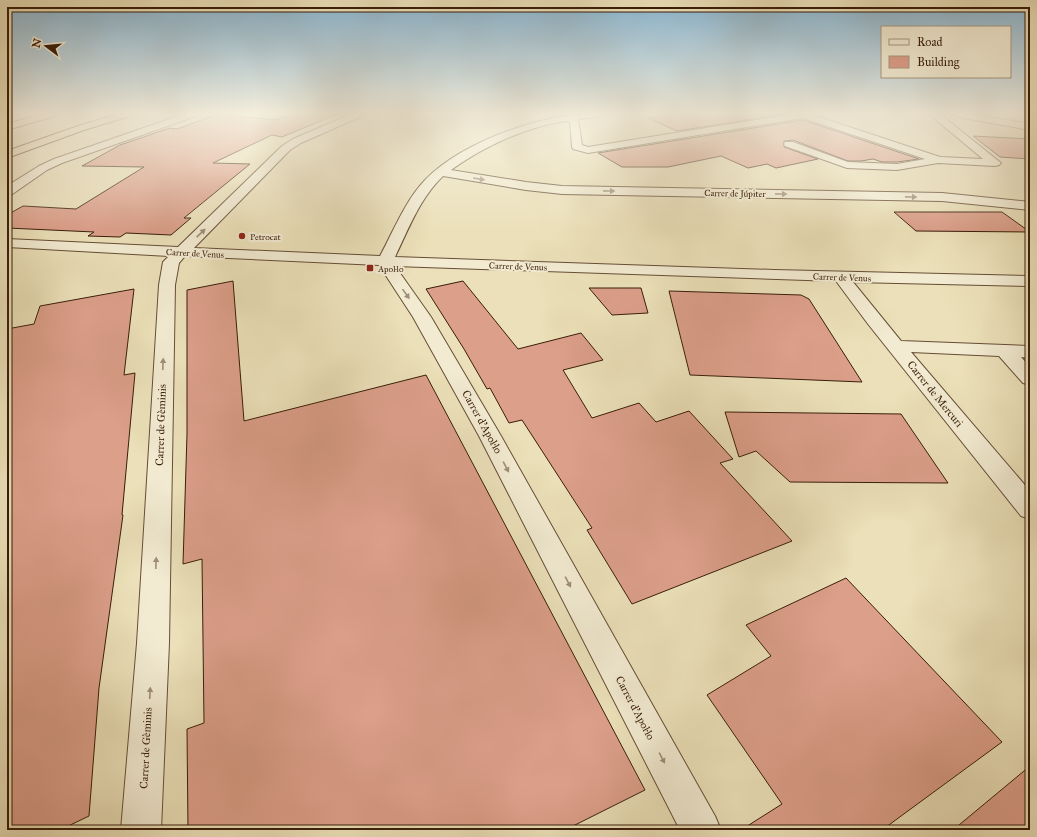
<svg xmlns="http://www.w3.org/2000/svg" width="1037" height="837" font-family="'IM FELL Great Primer',serif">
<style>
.building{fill:#dc9f8a;stroke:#391d09}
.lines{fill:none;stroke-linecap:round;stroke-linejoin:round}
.minor-casing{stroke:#664e35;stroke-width:2}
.highway-casing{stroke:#391d09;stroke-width:2}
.minor{fill:#f2ebd2;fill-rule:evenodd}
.highway{fill:#ebe0b9;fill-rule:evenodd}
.oneway{fill:#9f8e78}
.poi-dot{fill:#8f2418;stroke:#f2ebd2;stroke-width:1.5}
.labels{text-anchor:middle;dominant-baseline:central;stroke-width:4;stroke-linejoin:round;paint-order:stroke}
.far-street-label{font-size:9px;fill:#391d09;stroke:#f2ebd2}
.far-poi-label{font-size:9px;fill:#391d09;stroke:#f2ebd2;text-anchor:start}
.street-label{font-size:11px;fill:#391d09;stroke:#f2ebd2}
</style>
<rect width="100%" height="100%" fill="#ebe0b9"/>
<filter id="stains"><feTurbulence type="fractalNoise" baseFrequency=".005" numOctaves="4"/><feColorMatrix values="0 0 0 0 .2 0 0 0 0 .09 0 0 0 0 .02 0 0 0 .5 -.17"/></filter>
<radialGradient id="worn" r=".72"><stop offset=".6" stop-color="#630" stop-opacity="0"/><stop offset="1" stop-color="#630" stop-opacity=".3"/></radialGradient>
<!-- building -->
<g class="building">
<polygon points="218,114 275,120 292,114 337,114 282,137 272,135 213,163 250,164 184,218 191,218 171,235 126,233 120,237 88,236 94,232 7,228 7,215 23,206 76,209 144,167 82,166 120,145 170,128 177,129"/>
<polygon points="676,114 786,114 677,131 648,118"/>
<polygon points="803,120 919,159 897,162 882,162 873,159 861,161 848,161 793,140 784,141 784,147 818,159 776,168 767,164 748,168 721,156 668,167 622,167 598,153"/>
<polygon points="973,136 1030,139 1030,159 1000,157"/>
<polygon points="894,212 1002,212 1030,232 916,231"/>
<polygon points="233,281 244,421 426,375 645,790 565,830 188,830 187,729 204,723 202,559 183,564 187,434 187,290"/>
<polygon points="463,281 518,349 581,333 603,360 563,370 592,418 639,403 656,422 689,411 733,459 720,463 792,541 632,604 587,530 592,528 522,420 509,423 490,388 487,389 464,349 426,289"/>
<polygon points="589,288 641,288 648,313 612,315"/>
<polygon points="134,289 124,375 135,373 122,515 123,515 99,688 89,816 60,830 7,830 7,329 34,324 40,306"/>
<polygon points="669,291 801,295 809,299 862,382 690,375"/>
<polygon points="725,412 901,414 948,483 790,482 756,451 739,457"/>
<polygon points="846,578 1002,742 882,830 741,830 782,804 707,695 771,656 746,625"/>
<polygon points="1030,766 1030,830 953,830"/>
</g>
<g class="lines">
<!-- minor casing -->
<g class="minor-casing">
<g id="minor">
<polygon points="184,114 198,114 196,116 62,163 47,170 11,195 7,196 7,186 39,166 54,159"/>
<path d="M351,114H364L362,116L301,143L290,150L194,248L380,256C394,230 405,201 425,180C463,141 548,111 602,114L597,117L578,119L582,145L588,147L794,114H810L940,157L983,159L929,114H940L1001,163L999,165L995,166L938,163L897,170L847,168L785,146L784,144L785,142H793L848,162L897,164L925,159L803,118L588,153L573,149L572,147L570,122L566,121C526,127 484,146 451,170L526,182L562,186L942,193L1030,202V210L942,201L562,194L526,190L443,176C420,198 409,228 395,257L774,270L1030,276V286L853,282L901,341L1030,346V358L1021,357L1030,367V385L1023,383L999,356L911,352L1030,491V519L1021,516L868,324L836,281L395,266L431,317L501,436L715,816L721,830H680L479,436L413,317L379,265L185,256L179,263L175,285L169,643L161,830H121L137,643L159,285L163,262L169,256L7,247V239L178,247L282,146L293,139Z"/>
<polygon points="953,114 973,114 1030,124 1030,130 958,117"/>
</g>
</g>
<!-- highway casing -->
<g class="highway-casing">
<g id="highway">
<polygon points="42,114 57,114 55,116 7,130 7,124"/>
<polygon points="118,114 132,114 130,116 84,130 7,158 7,151 78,126"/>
</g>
</g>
<!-- minor -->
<use href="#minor" class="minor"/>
<!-- highway -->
<use href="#highway" class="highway"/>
</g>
<!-- one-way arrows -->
<defs><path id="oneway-solid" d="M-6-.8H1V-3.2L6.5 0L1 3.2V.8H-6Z"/></defs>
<g class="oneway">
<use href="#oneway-solid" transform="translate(479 179) rotate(9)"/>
<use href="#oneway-solid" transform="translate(609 191) rotate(1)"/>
<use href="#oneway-solid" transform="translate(781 194) rotate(1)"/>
<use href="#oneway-solid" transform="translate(911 197) rotate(1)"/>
<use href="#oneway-solid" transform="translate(201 233) rotate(-43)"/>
<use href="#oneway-solid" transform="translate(406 294) rotate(55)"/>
<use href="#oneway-solid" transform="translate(163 364) rotate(-88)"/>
<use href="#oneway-solid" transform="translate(506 467) rotate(62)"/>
<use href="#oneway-solid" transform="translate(156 563) rotate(-88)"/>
<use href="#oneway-solid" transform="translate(568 582) rotate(62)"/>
<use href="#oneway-solid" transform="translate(150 693) rotate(-87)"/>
<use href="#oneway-solid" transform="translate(662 758) rotate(62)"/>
</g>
<!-- sky -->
<linearGradient id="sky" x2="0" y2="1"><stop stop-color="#89b7d4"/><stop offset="0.49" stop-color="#f6f1e0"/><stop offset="1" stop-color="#f6f1e0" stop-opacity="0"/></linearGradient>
<rect width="1037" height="231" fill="url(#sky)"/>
<!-- markers -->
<g class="poi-dot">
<circle cx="242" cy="236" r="4"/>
<rect x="366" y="264" width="8" height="8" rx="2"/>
</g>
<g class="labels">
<!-- far-street labels -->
<g class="far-street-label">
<text transform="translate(735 193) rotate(1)">Carrer de Júpiter</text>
<text transform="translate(195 253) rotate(3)">Carrer de Venus</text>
<text transform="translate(518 266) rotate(2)">Carrer de Venus</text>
<text transform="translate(842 277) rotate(2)">Carrer de Venus</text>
</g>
<!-- far-poi labels -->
<g class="far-poi-label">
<text x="250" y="236">Petrocat</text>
<text x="378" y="268">Apol·lo</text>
</g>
<!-- street labels -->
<g class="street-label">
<text transform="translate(935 394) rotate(51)">Carrer de Mercuri</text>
<text transform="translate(482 422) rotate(61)">Carrer d'Apol·lo</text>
<text transform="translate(161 425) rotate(-88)">Carrer de Gèminis</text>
<text transform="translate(635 708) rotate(62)">Carrer d'Apol·lo</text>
<text transform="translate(146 748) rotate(-87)">Carrer de Gèminis</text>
</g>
</g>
<!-- margin -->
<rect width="1037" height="837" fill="none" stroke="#ebe0b9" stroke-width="24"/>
<rect x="8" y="8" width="1021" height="821" fill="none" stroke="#391d09" stroke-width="2"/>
<rect x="12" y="12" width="1013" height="813" fill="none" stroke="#391d09"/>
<!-- legend -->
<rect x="881" y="26" width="130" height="52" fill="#f2ebd2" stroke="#a89982"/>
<rect x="889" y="39" width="20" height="6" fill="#f2ebd2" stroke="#a89982"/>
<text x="917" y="46" font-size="12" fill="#391d09">Road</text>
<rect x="889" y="56" width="20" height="12" fill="#dc9f8a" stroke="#a89982"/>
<text x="917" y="66" font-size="12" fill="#391d09">Building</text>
<!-- north arrow -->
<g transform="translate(46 46) rotate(286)" stroke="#f2ebd2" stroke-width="3" paint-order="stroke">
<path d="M0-3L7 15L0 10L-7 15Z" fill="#391d09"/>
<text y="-6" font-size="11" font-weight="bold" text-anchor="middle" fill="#391d09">N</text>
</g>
<rect width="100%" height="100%" filter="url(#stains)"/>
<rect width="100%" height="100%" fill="url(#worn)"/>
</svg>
